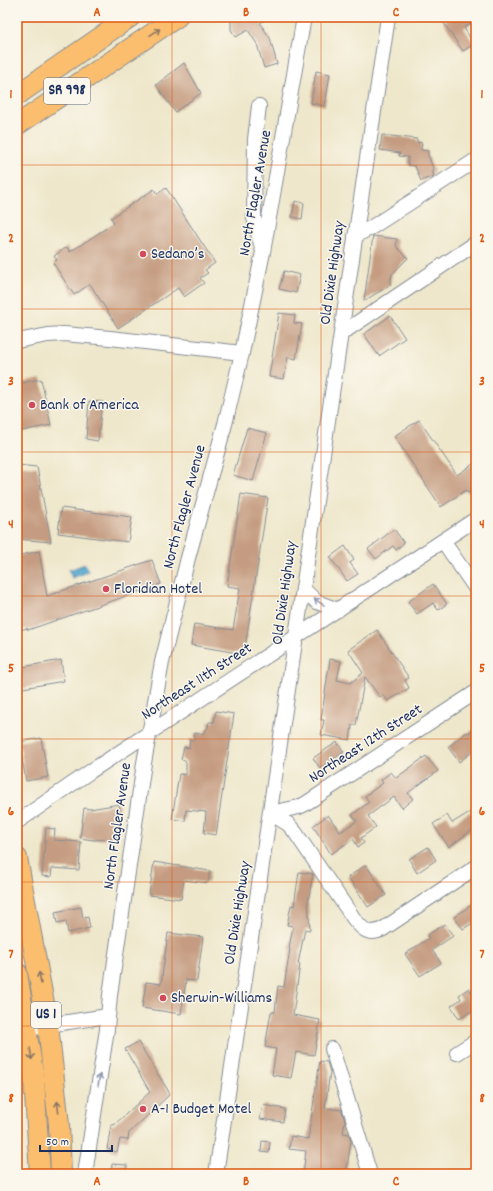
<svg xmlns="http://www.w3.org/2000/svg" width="493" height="1191" font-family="Dekko,sans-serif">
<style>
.water{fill:#50a3cb;stroke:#366994}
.building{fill:#c59c81}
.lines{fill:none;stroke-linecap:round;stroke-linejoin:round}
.minor-casing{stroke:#848b94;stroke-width:16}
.highway-casing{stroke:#848b94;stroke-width:22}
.minor{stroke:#fff;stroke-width:14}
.highway{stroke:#fbbe6e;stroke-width:20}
.oneway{stroke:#8b7666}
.oneway2{stroke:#8d97ae}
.grid{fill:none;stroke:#de5710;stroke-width:1;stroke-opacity:0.55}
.poi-dot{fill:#d1495b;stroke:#fbf7ec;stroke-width:1.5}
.labels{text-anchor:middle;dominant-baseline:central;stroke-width:3;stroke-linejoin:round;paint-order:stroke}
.shield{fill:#fbf7ec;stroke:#5e6b89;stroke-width:1}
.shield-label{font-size:15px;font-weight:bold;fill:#1b2f5e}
.street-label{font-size:16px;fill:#1b2f5e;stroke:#fbf7ec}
.poi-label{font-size:16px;fill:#1b2f5e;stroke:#fbf7ec;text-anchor:start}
.neatline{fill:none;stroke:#de5710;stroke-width:1.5}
.grid-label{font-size:13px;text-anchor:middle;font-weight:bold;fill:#de5710}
</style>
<rect width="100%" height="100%" fill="#fbf7ec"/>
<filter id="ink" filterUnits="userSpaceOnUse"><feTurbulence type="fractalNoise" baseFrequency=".025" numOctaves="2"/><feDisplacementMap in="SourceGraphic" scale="8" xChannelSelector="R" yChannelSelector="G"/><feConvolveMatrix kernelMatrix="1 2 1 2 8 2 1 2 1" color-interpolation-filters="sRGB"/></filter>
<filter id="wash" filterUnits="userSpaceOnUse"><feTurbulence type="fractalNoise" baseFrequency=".012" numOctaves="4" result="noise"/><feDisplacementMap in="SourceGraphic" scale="16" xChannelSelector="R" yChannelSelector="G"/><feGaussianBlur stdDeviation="0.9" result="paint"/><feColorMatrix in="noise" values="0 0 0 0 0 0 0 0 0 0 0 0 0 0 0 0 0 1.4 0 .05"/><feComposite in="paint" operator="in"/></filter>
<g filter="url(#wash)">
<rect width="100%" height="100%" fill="#eee7cb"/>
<!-- water -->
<polygon class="water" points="85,564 88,572 72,578 69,570"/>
<g id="blocks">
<!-- building -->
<g class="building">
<polygon points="231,17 269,17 260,23 270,38 277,64 264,68 257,44 248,30 236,37 231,30"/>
<polygon points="450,17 476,17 476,20 464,28 474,44 463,51 443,22"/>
<polygon points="184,63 201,93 175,112 156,85"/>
<polygon points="316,71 330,74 325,106 311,103"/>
<polygon points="382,135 417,139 417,142 422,143 421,150 428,151 428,155 434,171 432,171 434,176 421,181 415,166 408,165 408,157 399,156 400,153 380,150"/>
<polygon points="166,188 215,263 205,270 208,273 200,278 204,283 184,297 178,288 118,328 90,284 74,295 53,263 57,260 54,256 67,247 70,252 114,223 111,218 154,189 157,194"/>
<polygon points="295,201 304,203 302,219 292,217"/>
<polygon points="373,236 397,239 396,246 408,258 392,274 390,285 364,301"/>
<polygon points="284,271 300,275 296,293 279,289"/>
<polygon points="279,313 295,315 294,323 302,324 296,359 288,357 284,379 269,377"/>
<polygon points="390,316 405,338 379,356 364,334"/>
<polygon points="41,379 51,425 17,432 17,384"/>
<polygon points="89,401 102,402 98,441 86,439"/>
<polygon points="419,420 457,475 476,462 476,488 468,493 466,490 441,507 394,436"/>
<polygon points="247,428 267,433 253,481 233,475"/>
<polygon points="17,465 37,467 51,542 17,539"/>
<polygon points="241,494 268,498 244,654 191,645 194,624 233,630 240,588 227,586"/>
<polygon points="61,508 132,517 128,542 58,533"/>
<polygon points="394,529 404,543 396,550 393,546 376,559 368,549"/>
<polygon points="345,546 354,560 350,563 358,574 347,581 330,557"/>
<polygon points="39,551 47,596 152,560 161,584 28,630 27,628 17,631 17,556"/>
<polygon points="433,584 447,604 438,610 433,603 417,614 408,602"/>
<polygon points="377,630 409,678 405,680 409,688 388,701 383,695 380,697 365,677 356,725 352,725 350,740 321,735 324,720 321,720 330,659 341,661 337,680 350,683 363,673 348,650"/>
<polygon points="61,660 64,681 17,689 17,668"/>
<polygon points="216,711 234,714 216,835 204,833 206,812 186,810 185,821 172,819 179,774 186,775 186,762 181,759 184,747 189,748 190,739 194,740 195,733 203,734 208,727 209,722 214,722"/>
<polygon points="476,728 476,749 459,762 448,747 467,732 468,733"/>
<polygon points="41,738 48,777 26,781 19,742"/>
<polygon points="337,742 344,752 320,768 313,758"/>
<polygon points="426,756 438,771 408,793 413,799 402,808 394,797 368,816 376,827 361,838 364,843 358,847 353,839 331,854 313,826 328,815 340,832 357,821 352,815 369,802 365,796 383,783 381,780 391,772 396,778"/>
<polygon points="120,804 115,839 93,840 80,838 84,808 90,809"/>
<polygon points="470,812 476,822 476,827 449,847 433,824 447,815 452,823"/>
<polygon points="46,828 55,829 54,840 81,842 79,870 52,868 51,877 42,876"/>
<polygon points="428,847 436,860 417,873 409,859"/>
<polygon points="154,862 210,871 208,883 184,880 181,899 149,895"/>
<polygon points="366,865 386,895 368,907 348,877"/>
<polygon points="299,872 313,874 308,902 310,930 305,929 298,964 300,964 293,1015 320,1020 314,1055 296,1052 291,1078 272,1075 276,1049 265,1047 271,1012 275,1012 278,986 284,987 290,949 289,948 293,926 287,925 291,905 294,906"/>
<polygon points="473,904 476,909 476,921 463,929 454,917"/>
<polygon points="81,907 83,918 88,917 90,928 68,933 66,921 57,923 55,912"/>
<polygon points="445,924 453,936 432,950 441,963 420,976 405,954 429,938 427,935"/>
<polygon points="168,933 203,937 197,981 186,980 181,1014 142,1008 146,982 161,984"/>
<polygon points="469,988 476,999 476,1008 459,1019 451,1006 461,999 459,995"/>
<polygon points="138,1042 169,1092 168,1096 129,1133 128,1140 120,1139 117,1152 107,1149 111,1125 114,1125 150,1092 125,1049"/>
<polygon points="320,1061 327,1062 330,1072 325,1108 342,1110 345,1121 343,1133 349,1134 351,1141 346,1174 303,1174 306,1151 289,1149 291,1136 308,1139"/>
<polygon points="263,1105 285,1109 283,1122 260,1119"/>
<polygon points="262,1141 270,1142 269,1153 261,1152"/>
<polygon points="112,1164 127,1165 126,1174 111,1174"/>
</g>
</g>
</g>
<g filter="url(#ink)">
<use href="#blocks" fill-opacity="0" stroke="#848b94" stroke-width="1"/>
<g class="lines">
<!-- minor casing -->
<g class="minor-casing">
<g id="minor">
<polyline points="259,106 255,139 254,218 262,248"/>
<polyline points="355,236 372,227 476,160"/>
<polyline points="342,333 476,243"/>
<polyline points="17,341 48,335 64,334 110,338 242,353"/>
<polyline points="443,541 476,589"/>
<polyline points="303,589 317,602 338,610"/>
<path d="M270,813L288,824L295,832L354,919C363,930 369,936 383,929L476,867"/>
<polyline points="270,813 299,807 305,804 476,692"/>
<polyline points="17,822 91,771 476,519"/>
<polyline points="27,1030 48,1025 108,1016"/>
<polyline points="332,1049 370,1174"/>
<polyline points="457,1053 476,1041"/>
<polyline points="85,1174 107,1029 110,995 144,763 162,662 188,558 225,424 242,353 263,252 304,17"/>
<polyline points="216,1174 388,17"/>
</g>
</g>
<!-- highway casing -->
<g class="highway-casing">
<g id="highway">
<polyline points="17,95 130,17"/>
<polyline points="17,125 177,17"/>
<polyline points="17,858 48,1025 59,1125 61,1174"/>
<polyline points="17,973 34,1078 40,1174"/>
</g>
</g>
<!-- minor -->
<use href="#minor" class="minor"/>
<!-- highway -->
<use href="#highway" class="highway"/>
</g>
<!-- one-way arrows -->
<defs><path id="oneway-shaft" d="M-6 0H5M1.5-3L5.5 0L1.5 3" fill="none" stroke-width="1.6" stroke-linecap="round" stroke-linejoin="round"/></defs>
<g class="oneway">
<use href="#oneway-shaft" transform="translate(155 32) rotate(-34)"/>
<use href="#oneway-shaft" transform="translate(40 978) rotate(-100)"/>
<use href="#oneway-shaft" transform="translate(31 1054) rotate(82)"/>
<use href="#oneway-shaft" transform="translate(58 1107) rotate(-96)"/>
</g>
<g class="oneway2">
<use href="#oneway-shaft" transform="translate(319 602) rotate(-148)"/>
<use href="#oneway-shaft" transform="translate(99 1080) rotate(-81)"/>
</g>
</g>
<!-- grid -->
<path class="grid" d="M172,17V1174M321,17V1174M17,165H476M17,309H476M17,452H476M17,596H476M17,739H476M17,882H476M17,1026H476"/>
<!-- markers -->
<g class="poi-dot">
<circle cx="143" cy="254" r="4"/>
<circle cx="32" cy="405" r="4"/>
<circle cx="106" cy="589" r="4"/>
<circle cx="163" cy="998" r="4"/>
<circle cx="143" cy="1109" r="4"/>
</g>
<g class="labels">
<!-- shield labels -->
<g class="shield">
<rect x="44" y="78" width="46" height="26" rx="3"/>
<rect x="31" y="1002" width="30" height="26" rx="3"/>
</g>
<g class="shield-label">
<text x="67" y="91">SR 998</text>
<text x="46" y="1015">US 1</text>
</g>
<!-- street labels -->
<g class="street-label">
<text transform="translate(256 193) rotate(-80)">North Flagler Avenue</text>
<text transform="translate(333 273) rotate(-82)">Old Dixie Highway</text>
<text transform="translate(185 507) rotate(-75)">North Flagler Avenue</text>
<text transform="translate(285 593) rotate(-82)">Old Dixie Highway</text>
<text transform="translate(197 682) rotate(-33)">Northeast 11th Street</text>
<text transform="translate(366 744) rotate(-33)">Northeast 12th Street</text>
<text transform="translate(118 826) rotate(-82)">North Flagler Avenue</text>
<text transform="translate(238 913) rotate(-81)">Old Dixie Highway</text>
</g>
<!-- poi labels -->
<g class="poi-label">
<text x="151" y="254">Sedano’s</text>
<text x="40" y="405">Bank of America</text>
<text x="114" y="589">Floridian Hotel</text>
<text x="171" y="998">Sherwin-Williams</text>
<text x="151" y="1109">A-1 Budget Motel</text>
</g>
</g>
<!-- margin -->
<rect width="493" height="1191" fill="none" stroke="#fbf7ec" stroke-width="44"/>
<!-- scale -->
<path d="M40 1145v6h72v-6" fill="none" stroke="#1b2f5e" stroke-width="2"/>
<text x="46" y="1145" font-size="12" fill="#1b2f5e" stroke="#fbf7ec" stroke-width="3" paint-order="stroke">50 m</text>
<rect x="22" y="22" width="449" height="1147" class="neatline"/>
<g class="grid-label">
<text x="97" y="16">A</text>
<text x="246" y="16">B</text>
<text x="396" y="16">C</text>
<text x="11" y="98">1</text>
<text x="482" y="98">1</text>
<text x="11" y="242">2</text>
<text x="482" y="242">2</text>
<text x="11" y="385">3</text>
<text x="482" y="385">3</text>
<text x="11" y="528">4</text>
<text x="482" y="528">4</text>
<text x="11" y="672">5</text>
<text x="482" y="672">5</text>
<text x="11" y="815">6</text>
<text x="482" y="815">6</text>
<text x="11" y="958">7</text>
<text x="482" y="958">7</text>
<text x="11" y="1102">8</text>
<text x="482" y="1102">8</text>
<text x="97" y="1185">A</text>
<text x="246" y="1185">B</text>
<text x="396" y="1185">C</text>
</g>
</svg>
